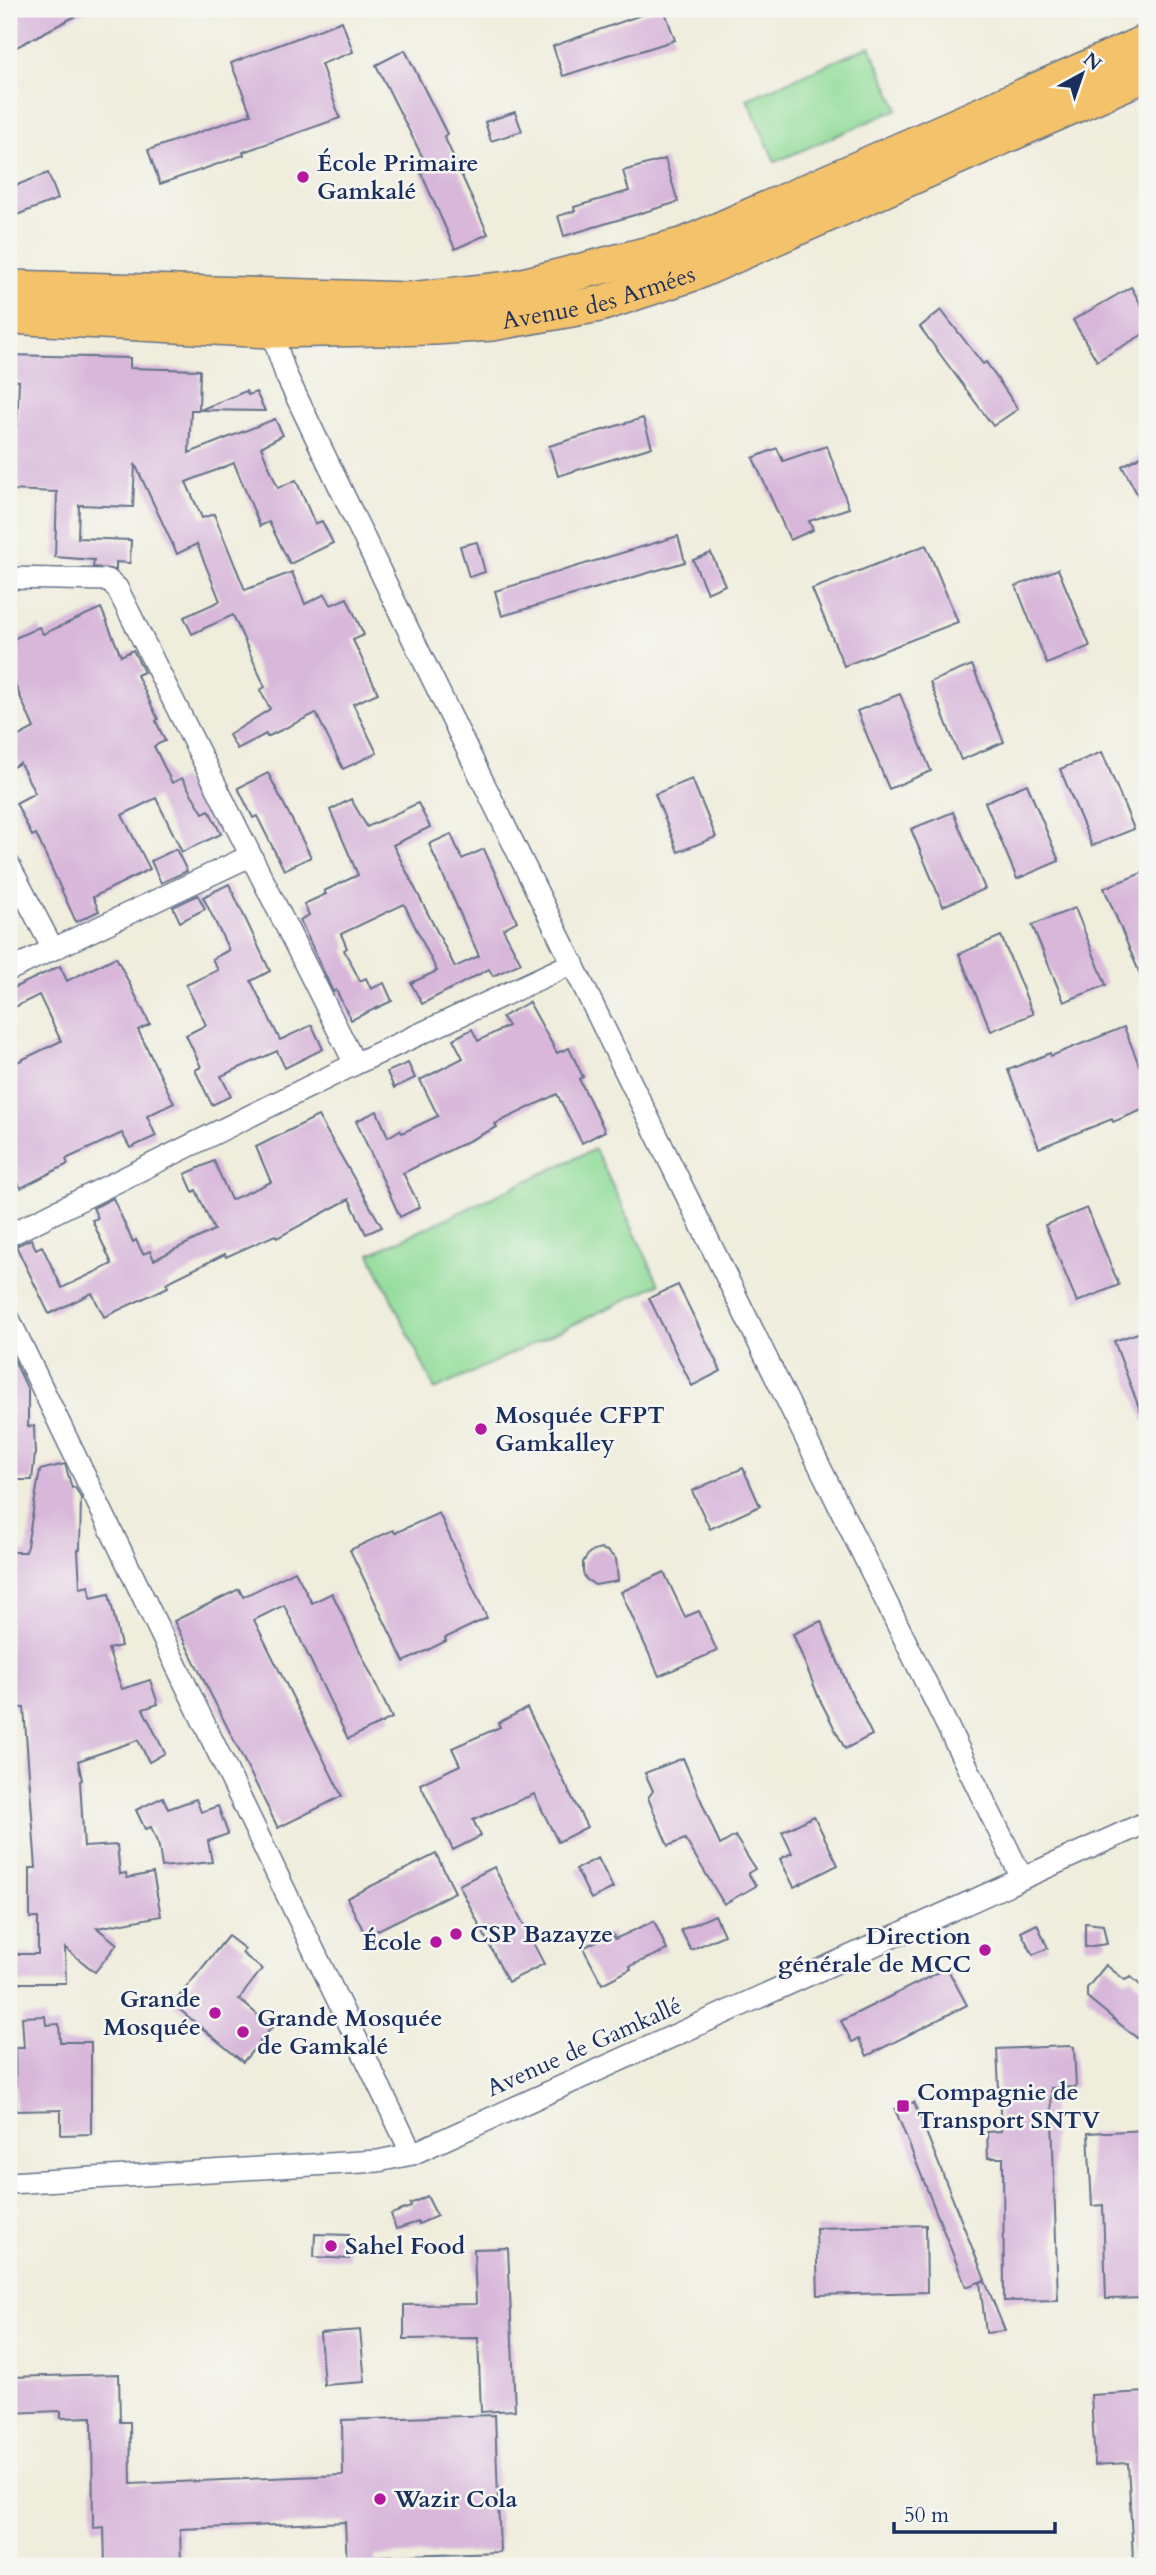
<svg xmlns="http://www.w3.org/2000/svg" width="1156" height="2575" font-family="Cardo,serif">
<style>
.green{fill:#91dc98;stroke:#56867b;stroke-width:2}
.building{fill:#d8b7da}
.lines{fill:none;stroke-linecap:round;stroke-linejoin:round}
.minor-casing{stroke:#65728a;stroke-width:24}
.trunk-casing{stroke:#65728a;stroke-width:38}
.minor{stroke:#fff;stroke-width:21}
.trunk{stroke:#f4c26a;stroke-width:35}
.poi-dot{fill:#b5179e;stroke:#f6f6f2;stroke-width:2.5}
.labels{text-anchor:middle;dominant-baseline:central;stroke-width:5;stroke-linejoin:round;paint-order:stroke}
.poi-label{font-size:24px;font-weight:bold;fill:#1b2f5e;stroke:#f6f6f2;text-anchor:start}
.street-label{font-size:24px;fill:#1b2f5e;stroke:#f6f6f2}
</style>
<rect width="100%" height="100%" fill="#f6f6f2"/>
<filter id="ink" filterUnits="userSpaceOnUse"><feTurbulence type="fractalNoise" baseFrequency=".0143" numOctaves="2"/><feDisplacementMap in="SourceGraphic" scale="14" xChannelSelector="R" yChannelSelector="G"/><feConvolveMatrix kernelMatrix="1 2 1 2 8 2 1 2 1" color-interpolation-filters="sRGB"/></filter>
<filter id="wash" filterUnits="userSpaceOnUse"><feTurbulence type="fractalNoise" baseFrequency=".00686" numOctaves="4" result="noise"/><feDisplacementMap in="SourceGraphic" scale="28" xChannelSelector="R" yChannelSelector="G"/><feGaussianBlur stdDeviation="1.57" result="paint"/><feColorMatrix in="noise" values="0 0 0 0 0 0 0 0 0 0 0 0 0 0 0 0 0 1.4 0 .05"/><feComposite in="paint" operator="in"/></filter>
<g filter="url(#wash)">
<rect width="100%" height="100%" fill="#efeddc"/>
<!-- green -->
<g class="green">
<polygon points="870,46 898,109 775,162 747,99"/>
<polygon points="595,1149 659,1284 435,1390 370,1254"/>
</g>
<g id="blocks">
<!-- building -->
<g class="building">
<polygon points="19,9 89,9 9,51 9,14"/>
<polygon points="658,9 664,9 675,40 563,76 553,46"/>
<polygon points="342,21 353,52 321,64 340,118 243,152 244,155 160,184 148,150 251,114 231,63"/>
<polygon points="405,50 447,134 444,136 488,234 455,249 421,173 429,170 376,65"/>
<polygon points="515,112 522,131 491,141 485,122"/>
<polygon points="665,159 678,202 564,236 558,216 575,211 574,207 629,191 623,171"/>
<polygon points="48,173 58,199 9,218 9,188"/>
<polygon points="1131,287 1147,315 1147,332 1097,361 1073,320"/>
<polygon points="941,310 983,364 986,362 1018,409 993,426 920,327"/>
<polygon points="9,355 130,358 130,368 200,370 199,410 191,410 189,453 275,419 283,435 261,447 278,488 296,480 315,524 322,521 333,543 290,564 269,522 260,526 234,463 186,482 202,518 214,514 245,590 292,572 305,604 325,594 331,605 347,598 364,635 353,640 378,693 353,704 377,753 343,769 316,713 267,737 266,734 237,749 229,735 270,709 260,690 265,687 233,615 192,634 184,617 220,601 197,544 177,554 135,464 133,507 79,505 78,538 131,540 130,563 116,562 116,570 93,567 94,560 55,557 57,492 9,490 9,424 17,425 19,381 9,380"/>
<polygon points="246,391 248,395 256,392 265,411 200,410"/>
<polygon points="643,418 652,447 558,476 549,446"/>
<polygon points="827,446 849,508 809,521 813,530 790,540 753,458 777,448 783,461"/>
<polygon points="1147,453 1147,512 1122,466"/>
<polygon points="678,536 685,562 502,616 495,591"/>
<polygon points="477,542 485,572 469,577 460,546"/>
<polygon points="926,545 958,622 844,666 812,589"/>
<polygon points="711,553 725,585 707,593 693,560"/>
<polygon points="1058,569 1090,646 1047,664 1016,586"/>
<polygon points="101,608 121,656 133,650 144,672 137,675 158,719 156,721 165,741 154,746 172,783 182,778 203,813 209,810 221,834 182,852 156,798 122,815 150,869 93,897 99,911 76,922 36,834 32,836 16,803 35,793 20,763 9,769 9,741 34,728 9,671 9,641 39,627 43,634"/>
<polygon points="972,665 1004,742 961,760 930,682"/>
<polygon points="900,694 931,771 889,789 857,711"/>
<polygon points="1102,752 1134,829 1092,846 1060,769"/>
<polygon points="268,773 311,857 284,870 257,816 253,818 238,788"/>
<polygon points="692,779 716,837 678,852 655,794"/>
<polygon points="1027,784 1059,861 1017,879 985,802"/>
<polygon points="351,799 367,827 418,803 430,827 393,845 455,967 479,956 429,844 451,834 462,859 484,849 517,921 503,929 521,963 493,976 489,969 422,1004 411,983 437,971 404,904 341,934 347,948 344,950 360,981 366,978 371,989 384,983 392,1001 351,1020 336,990 333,992 300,920 309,915 304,904 326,894 324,891 358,875 330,810"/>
<polygon points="953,812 985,889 943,906 911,829"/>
<polygon points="176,849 187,871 161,883 151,861"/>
<polygon points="1147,871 1147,991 1104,888"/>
<polygon points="229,884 270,971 251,981 280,1040 312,1025 323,1049 285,1068 277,1051 221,1076 231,1096 212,1105 195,1070 201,1067 186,1035 206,1025 186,985 218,970 212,959 229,950 203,897"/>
<polygon points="198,895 205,909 180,922 173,907"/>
<polygon points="1075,908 1106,985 1064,1002 1032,925"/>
<polygon points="1001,936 1033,1014 991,1031 959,954"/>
<polygon points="116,957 150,1024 138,1030 174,1103 147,1116 156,1136 130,1148 122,1133 66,1159 68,1164 21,1188 16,1179 9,1182 9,1069 16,1065 15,1063 61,1041 39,995 9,1010 9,990 60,966 67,981"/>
<polygon points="529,1002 557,1053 569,1048 583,1077 579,1079 605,1131 582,1143 557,1094 495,1124 497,1127 403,1173 420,1207 400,1217 356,1121 377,1111 388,1137 400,1130 402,1133 438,1116 420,1080 463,1058 453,1039 472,1029 478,1041 508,1026 502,1017"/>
<polygon points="1124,1027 1147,1085 1147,1108 1113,1122 1112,1119 1039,1148 1008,1070 1050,1053 1051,1056"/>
<polygon points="408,1063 415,1078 394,1088 387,1072"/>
<polygon points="318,1116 382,1227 366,1234 349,1199 277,1238 275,1235 226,1257 225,1254 166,1283 168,1287 104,1317 92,1293 49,1314 16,1246 31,1239 36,1249 42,1246 62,1288 112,1264 92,1220 98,1218 93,1208 113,1198 133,1242 136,1240 143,1254 150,1251 154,1260 214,1230 196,1190 193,1192 185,1174 214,1161 231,1200 271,1182 256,1147"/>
<polygon points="1087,1208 1119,1285 1077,1302 1045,1225"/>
<polygon points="678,1285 721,1371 692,1386 649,1298"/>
<polygon points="1147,1330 1147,1420 1144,1421 1114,1341"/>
<polygon points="9,1349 28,1390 28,1427 34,1426 35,1454 32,1480 9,1480"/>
<polygon points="65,1464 72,1488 75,1487 81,1498 80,1549 78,1550 80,1588 89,1586 91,1598 109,1594 121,1646 108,1649 122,1689 150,1680 158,1704 143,1709 165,1753 149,1762 138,1740 78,1761 82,1780 80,1781 84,1847 117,1845 120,1874 126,1873 127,1878 153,1873 161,1916 97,1928 117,1944 95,1972 65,1948 66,1983 9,1983 9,1954 38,1954 38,1918 30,1918 30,1868 36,1868 24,1708 9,1707 10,1552 26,1552 40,1470"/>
<polygon points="743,1468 760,1506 710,1529 692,1491"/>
<polygon points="439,1513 487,1618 445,1638 446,1641 404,1662 350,1550 393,1530 395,1533"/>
<polygon points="601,1549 607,1551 616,1559 618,1581 595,1585 586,1579 583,1573 583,1562 590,1552"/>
<polygon points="295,1571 312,1603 332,1593 392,1718 348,1739 284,1605 254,1620 342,1796 278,1828 174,1621 239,1589 243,1597"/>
<polygon points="664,1572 685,1617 699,1611 717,1651 659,1676 621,1592"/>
<polygon points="821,1621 848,1686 872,1735 845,1749 819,1698 793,1634"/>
<polygon points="527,1708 587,1827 558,1842 534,1794 473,1820 481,1836 453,1850 420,1784 460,1765 452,1748 500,1727 498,1723"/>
<polygon points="683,1758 720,1845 735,1836 755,1869 748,1873 756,1886 724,1904 685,1839 668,1846 648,1798 653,1791 645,1773"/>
<polygon points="163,1797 168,1809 196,1799 201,1812 218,1806 228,1834 208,1841 212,1862 162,1867 159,1847 151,1827 145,1829 136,1810"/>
<polygon points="814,1816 838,1865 794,1887 780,1859 792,1853 782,1832"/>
<polygon points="436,1854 455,1892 366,1936 347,1898"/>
<polygon points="598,1858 613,1888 591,1899 576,1869"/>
<polygon points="494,1867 544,1964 508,1982 459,1885"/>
<polygon points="715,1915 724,1935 691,1950 681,1930"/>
<polygon points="654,1921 667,1950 630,1966 631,1969 602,1984 583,1948 612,1933 615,1939"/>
<polygon points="1085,1923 1103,1925 1107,1944 1085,1947"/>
<polygon points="1037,1924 1048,1948 1033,1955 1021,1932"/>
<polygon points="228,1936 245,1949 242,1953 262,1969 239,1999 272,2027 243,2062 173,2004"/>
<polygon points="1106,1965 1125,1980 1131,1977 1147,1991 1147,2027 1137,2038 1087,1997 1087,1988"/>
<polygon points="947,1968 967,2005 867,2056 859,2039 852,2042 841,2021"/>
<polygon points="45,2016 46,2025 59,2024 60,2042 91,2042 91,2134 61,2135 61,2110 16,2111 15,2048 24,2048 22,2017"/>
<polygon points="1070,2046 1074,2047 1076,2087 1051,2088 1058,2300 1004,2301 1003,2158 988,2158 987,2132 1001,2131 997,2049"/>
<polygon points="914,2102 985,2280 966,2287 895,2109"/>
<polygon points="1147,2130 1147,2298 1106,2299 1103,2205 1092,2206 1088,2133"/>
<polygon points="427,2196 437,2216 419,2224 418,2222 396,2229 391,2214 411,2207 410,2204"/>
<polygon points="926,2225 927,2292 818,2295 816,2228"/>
<polygon points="315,2234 349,2235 349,2259 314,2257"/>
<polygon points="508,2248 515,2410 481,2412 478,2338 404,2339 404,2305 476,2304 474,2249"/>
<polygon points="985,2281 1005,2331 986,2333 980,2282"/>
<polygon points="360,2330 365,2382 324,2385 320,2333"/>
<polygon points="119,2374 120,2422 130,2422 131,2484 343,2475 342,2420 495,2415 500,2552 375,2556 375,2566 347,2566 345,2522 180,2529 181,2566 105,2566 104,2527 93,2528 92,2417 61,2418 61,2411 9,2413 9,2377"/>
<polygon points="1147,2392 1147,2559 1133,2559 1128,2463 1095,2465 1091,2395"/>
</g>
</g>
</g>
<g filter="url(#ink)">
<use href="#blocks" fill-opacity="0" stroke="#65728a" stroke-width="2"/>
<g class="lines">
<!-- minor casing -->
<g class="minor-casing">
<g id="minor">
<polyline points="268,321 286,375 404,621 1022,1878"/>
<polyline points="9,578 108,580 117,588 355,1064 573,963"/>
<polyline points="9,865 53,949"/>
<polyline points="9,970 250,856"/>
<polyline points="9,1235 355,1064"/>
<polyline points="9,1319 412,2154"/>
<polyline points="9,2183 378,2161 412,2154 1147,1822"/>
</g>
</g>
<!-- trunk casing -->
<g class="trunk-casing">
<g id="trunk">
<polyline points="9,288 410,300 511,289 685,245 1147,42"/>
<path id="s1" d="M9,316L270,330L435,327L492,323L600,304L694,273L1147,73"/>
</g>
</g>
<!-- minor -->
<use href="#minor" class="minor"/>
<!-- trunk -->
<use href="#trunk" class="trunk"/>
</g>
</g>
<!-- markers -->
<g class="poi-dot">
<circle cx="303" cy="177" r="7"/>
<circle cx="481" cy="1429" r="7"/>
<circle cx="456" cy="1934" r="7"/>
<circle cx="436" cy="1942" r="7"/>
<circle cx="985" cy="1950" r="7"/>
<circle cx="215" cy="2013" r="7"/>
<circle cx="243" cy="2032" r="7"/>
<rect x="896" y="2099" width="14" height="14" rx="3.5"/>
<circle cx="331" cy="2246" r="7"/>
<circle cx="380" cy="2499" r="7"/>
</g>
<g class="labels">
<!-- poi labels -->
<g class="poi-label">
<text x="317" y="163">École Primaire<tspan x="317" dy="28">Gamkalé</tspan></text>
<text x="495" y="1415">Mosquée CFPT<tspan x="495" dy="28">Gamkalley</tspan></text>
<text x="470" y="1934">CSP Bazayze</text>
<text x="971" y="1936" text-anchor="end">Direction<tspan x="971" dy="28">générale de MCC</tspan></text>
<text x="422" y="1942" text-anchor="end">École</text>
<text x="201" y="1999" text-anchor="end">Grande<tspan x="201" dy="28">Mosquée</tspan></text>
<text x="257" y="2018">Grande Mosquée<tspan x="257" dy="28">de Gamkalé</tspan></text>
<text x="917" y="2092">Compagnie de<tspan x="917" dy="28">Transport SNTV</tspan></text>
<text x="345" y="2246">Sahel Food</text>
<text x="394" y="2499">Wazir Cola</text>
</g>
<!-- street labels -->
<g class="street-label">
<text stroke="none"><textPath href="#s1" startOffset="593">Avenue des Armées</textPath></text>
<text transform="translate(584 2047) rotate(-24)">Avenue de Gamkallé</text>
</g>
</g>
<!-- margin -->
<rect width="1156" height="2575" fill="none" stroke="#f6f6f2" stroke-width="35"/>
<!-- north arrow -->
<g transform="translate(1082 74) rotate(40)" stroke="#f6f6f2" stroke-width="5" paint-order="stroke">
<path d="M0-5L12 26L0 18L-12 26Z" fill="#1b2f5e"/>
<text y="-10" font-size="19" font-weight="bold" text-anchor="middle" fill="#1b2f5e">N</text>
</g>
<!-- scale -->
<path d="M894 2522v10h161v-10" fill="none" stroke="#1b2f5e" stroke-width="3.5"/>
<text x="904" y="2522" font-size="21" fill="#1b2f5e" stroke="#f6f6f2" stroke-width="5" paint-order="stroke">50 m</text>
</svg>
